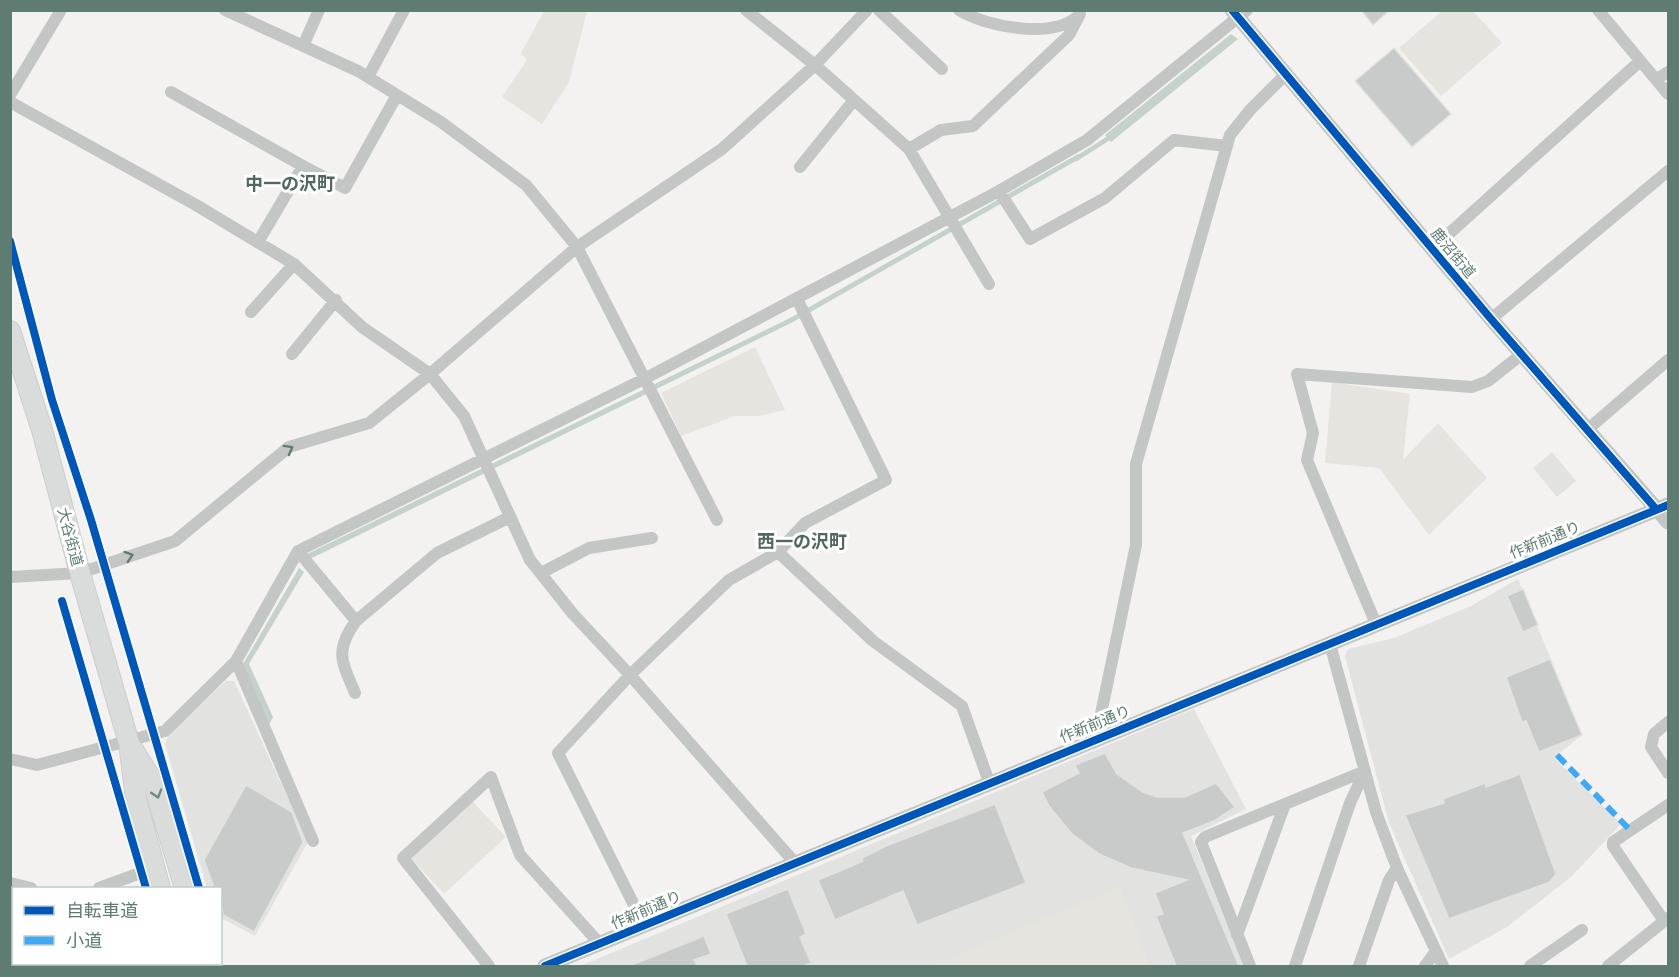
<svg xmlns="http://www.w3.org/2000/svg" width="1679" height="977" viewBox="0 0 1679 977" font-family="Overpass,'Noto Sans JP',sans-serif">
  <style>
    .built { fill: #e2e2e1 }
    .green { fill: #e5e4de }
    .water { fill: #c5d2cb }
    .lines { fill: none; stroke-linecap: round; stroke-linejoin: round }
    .stream { stroke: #c5d2cb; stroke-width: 4.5 }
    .building { fill: #c9cbca; stroke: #e2e2e1; stroke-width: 1.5 }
    .primary-casing { stroke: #cccecd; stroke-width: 22 }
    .minor { stroke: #c3c6c5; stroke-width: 12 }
    .tertiary { stroke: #c3c6c5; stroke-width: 15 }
    .primary { stroke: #dadcdb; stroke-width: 20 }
    .quiet { stroke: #3fa9f5; stroke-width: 6; stroke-dasharray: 12 6; stroke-linecap: butt }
    .cycleway-casing { stroke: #fff; stroke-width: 11 }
    .cycleway { stroke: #0057b8; stroke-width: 8 }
    .oneway { stroke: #5f7c73 }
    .oneway2 { stroke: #718a83 }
    .labels { text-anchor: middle; stroke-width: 6; stroke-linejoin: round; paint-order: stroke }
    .street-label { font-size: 15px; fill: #5f7c73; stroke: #fff }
    .quarter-label { font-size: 18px; font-weight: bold; fill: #51675f; stroke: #fff }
  </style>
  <rect width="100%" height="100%" fill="#f3f2f1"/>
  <!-- built -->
  <path class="built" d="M1552 452 1576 481 1557 497 1533 468Z
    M1518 579 1582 735 1554 758 1621 824 1572 876 1507 927 1449 959 1389 823 1345 656 1348 649 1394 638 1471 606Z
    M226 681H234L308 842 255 936 221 918 220 888H207L165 744 169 733Z
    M1194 709 1246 809 1191 836 1244 966H580Z"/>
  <!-- green -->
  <path class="green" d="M544 11H587L569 82 542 124 502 97 527 60 521 53Z
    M1442 11H1473L1502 43 1441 96 1399 48Z
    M755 347 785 410 760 416H735L681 436 661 393Z
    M1332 382 1410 394 1403 460 1438 423 1487 478 1429 535 1379 468 1325 463Z
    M472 801 506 837 444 894 411 858Z
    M1120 887 1150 966H931Z"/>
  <!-- water -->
  <path class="water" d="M1231 34 1238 39 1111 142 1105 135Z
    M1078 154 1081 158 793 322 310 559 307 554 790 318Z
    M299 568 304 572 249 664 273 717 269 725 243 664Z"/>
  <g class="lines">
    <!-- stream -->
    <path class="stream" d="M1076 159 1112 136"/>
  </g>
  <!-- building -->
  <path class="building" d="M1361 10H1390L1373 25Z
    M1394 48 1451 114 1412 147 1355 81Z
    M1523 589 1538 625 1523 632 1507 596Z
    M1550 659 1582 735 1539 752 1526 721 1522 722 1506 677Z
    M1105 753 1117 774 1143 792 1157 797H1185L1216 783 1235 807 1214 821 1183 833 1239 966H1176L1156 916 1163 914 1155 893 1187 880 1131 868 1099 854 1071 833 1049 806 1042 792 1079 773 1075 765Z
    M1520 774 1556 874 1550 882 1449 919 1405 815 1444 803 1443 799 1485 783 1486 787Z
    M246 785 292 812 303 842 254 932 223 915 220 888H214L204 860Z
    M995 804 1026 883 917 925 903 891 835 920 818 880 863 861 862 858 886 846Z
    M788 889 806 934 800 937 811 963 802 966H747L726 914Z
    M704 936 711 954 694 960 697 966H629Z"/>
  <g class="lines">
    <defs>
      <path id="primary" d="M10 331 42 430 80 573 129 743 136 799 160 888
        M132 748 153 782 185 888
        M183 964 184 966
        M208 964 209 966"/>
    </defs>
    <!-- primary casing -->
    <use href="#primary" class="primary-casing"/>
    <!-- minor -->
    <path class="minor" d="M225 10 358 71 441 122 526 185 577 247 717 520
      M746 10 815 65 909 149 989 284
      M879 10 942 69
      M959 10C986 27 1051 39 1077 17
      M1598 10 1668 94
      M303 46 319 10
      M368 77 404 10
      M1657 79 1668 72
      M171 92 303 166
      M10 95 61 10
      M10 102 196 205 294 264 362 327 430 374 464 416 530 560 573 614 630 675 795 863
      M909 149 941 130 973 126 1069 35 1080 14
      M800 167 854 100
      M999 191 1030 239 1105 198 1174 140 1227 146
      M258 242 303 166 345 188 397 95
      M1432 249 1639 62
      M251 312 294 264
      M1491 319 1668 171
      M292 354 336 300
      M1587 430 1668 360
      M298 551 356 621C334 651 342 662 355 693
      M778 552 805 523 886 480 797 299
      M541 573 589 548 652 538
      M10 577 80 573 175 541 289 447 369 423 430 374 577 247 722 149 815 65 867 10
      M356 621 437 553 510 517
      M1376 624 1307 460 1313 433 1297 374 1472 387 1488 381 1522 354
      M1330 644 1376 812 1397 868 1443 966
      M236 661 313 841
      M1668 722 1654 734 1651 747 1668 773
      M1096 738 1136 545V464L1230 135 1250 110 1285 75
      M10 759 37 765 165 731 236 661 298 551 646 378 999 191 1087 140 1247 10
      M10 883 31 888
      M99 888 154 868
      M1664 921 1613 846V842L1668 805
      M644 925 558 753 630 675 729 580 778 552 873 641 962 706 989 782
      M1237 935 1285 804
      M489 966 403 858 491 777 520 855 600 944
      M1250 966 1201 842 1205 837 1365 771
      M1295 966 1350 803 1365 771
      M1359 966 1389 880 1397 868
      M1425 966 1436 951
      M1530 966 1582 930
      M1608 966 1668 918"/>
    <!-- tertiary -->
    <path class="tertiary" d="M1232 10 1491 319 1668 522
      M545 966 1668 505"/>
    <!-- primary -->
    <use href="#primary" class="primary"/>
    <!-- quiet -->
    <path class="quiet" d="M1557 755 1630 830"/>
    <defs>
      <path id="cycleway" d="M1232 10 1491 319 1656 509
        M10 241 52 400 91 520 199 888
        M62 601 146 888
        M545 966 1668 505"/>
    </defs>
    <!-- cycleway casing -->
    <use href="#cycleway" class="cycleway-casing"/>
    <!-- cycleway -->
    <use href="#cycleway" class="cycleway"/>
  </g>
  <!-- one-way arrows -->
  <defs><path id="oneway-chevron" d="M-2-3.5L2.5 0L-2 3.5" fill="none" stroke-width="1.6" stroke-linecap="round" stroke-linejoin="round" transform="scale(1.5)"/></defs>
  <g class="oneway">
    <use href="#oneway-chevron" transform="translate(289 449) rotate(-29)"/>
    <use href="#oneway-chevron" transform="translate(129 556) rotate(-18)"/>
  </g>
  <use class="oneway2" href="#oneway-chevron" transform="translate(157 794) rotate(73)"/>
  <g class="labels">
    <!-- street labels -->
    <g class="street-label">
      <text transform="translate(1453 253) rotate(50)" y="5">鹿沼街道</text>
      <text transform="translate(70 537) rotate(75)" y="5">大谷街道</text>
      <text transform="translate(1545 540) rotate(-22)" y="5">作新前通り</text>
      <text transform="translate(1095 724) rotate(-22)" y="5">作新前通り</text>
      <text transform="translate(646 910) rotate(-23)" y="5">作新前通り</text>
    </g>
    <!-- quarter labels -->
    <g class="quarter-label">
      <text x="290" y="190">中一の沢町</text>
      <text x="802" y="548">西一の沢町</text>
    </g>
  </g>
  <!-- border -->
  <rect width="1679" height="977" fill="none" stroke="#5f7c73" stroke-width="24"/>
  <!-- legend -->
  <rect x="12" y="887" width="210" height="78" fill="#ffffff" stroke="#bfcbc7" stroke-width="1.5"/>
  <rect x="24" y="906" width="30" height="9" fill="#0057b8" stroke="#bfcbc7" stroke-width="1.5"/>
  <text x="66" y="917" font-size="18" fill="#5f7c73">自転車道</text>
  <rect x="24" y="936" width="30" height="9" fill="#3fa9f5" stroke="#bfcbc7" stroke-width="1.5"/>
  <text x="66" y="947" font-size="18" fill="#5f7c73">小道</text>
</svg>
